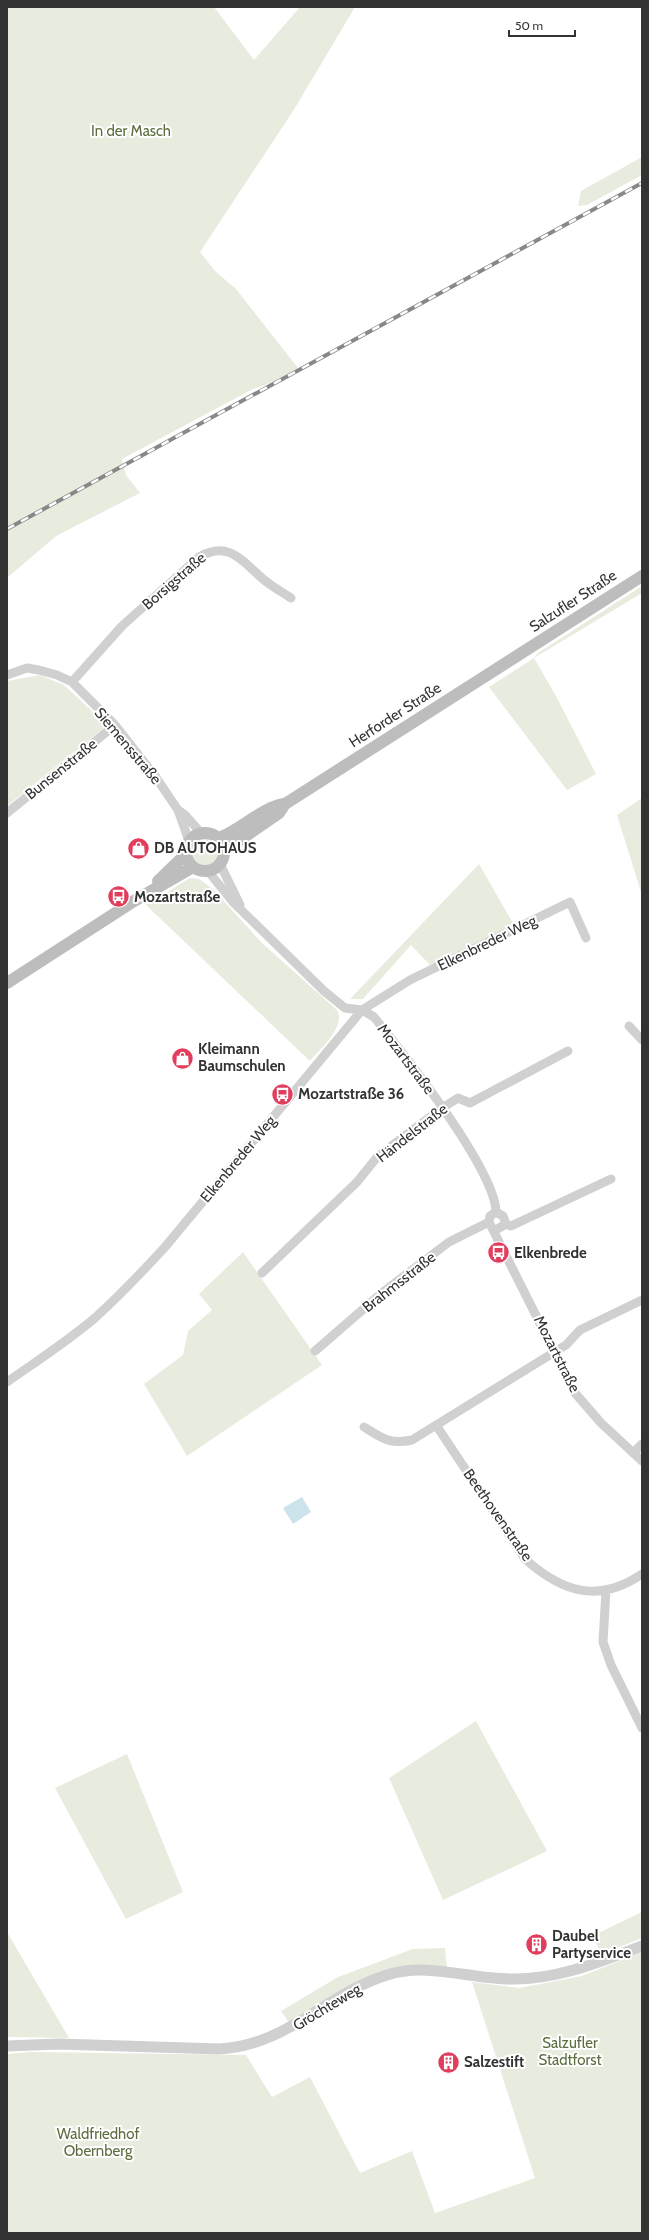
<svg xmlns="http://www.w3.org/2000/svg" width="649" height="2240" viewBox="0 0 649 2240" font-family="Cabin,sans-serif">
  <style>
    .green { fill: #e7ecdf }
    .water { fill: #cde3eb }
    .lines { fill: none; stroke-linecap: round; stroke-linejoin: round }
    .minor { stroke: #d0d0d0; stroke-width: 9 }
    .tertiary { stroke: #d0d0d0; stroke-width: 11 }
    .secondary { stroke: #bdbdbd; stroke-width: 12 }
    .rail-casing { stroke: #888; stroke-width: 4 }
    .rail { stroke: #fff; stroke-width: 2.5; stroke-dasharray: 8; stroke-linecap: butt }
    .labels { text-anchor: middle; stroke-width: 4; stroke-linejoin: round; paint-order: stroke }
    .park-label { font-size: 15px; fill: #5c6e40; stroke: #fff }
    .street-label { font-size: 15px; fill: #333; stroke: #fff }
    .poi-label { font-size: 15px; font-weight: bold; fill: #333; stroke: #fff; text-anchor: start }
  </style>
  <rect width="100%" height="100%" fill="#fff"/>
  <!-- green -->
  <path class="green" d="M7 7H214L254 60 300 7H355L295 108 200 252 215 271 236 289 298 368 271 383 253 389 122 459 126 475 140 493 56 536 7 578Z
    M642 157V175L587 205 578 206 581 191Z
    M642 586V593L534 658 556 696 596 774 567 790 489 687 534 658 538 653Z
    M40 675 64 685 107 725 7 806V681Z
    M642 798V895L617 815Z
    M192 852a13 13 0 1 1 26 0a13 13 0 1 1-26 0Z
    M479 864 514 925 431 966 411 945 363 999H350Z
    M190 878 199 879 213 889 262 943 338 1011C344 1029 321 1048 310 1061L146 905Z
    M243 1252 322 1365 187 1456 144 1384 183 1355 188 1331 212 1310 199 1294Z
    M476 1721 547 1851 443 1900 389 1778Z
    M127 1754 183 1892 126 1919 55 1788Z
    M642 1912V1938L602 1954 592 1936Z
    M7 1932 69 2038 7 2037Z
    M445 1948 447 1969 413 1966 290 2024 281 2011 338 1977 413 1949Z
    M642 1952V2233H7V2054L31 2052 246 2055 272 2097 310 2077 360 2173 412 2151 435 2213 535 2178 472 1982 519 1988 582 1976Z"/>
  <!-- water -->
  <path class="water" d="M302 1497 311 1512 293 1524 283 1508Z"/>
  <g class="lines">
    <!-- minor -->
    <path class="minor" d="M7 675 27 668 39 670 57 675 72 682 115 725 155 776 178 810 189 841
      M72 682 122 626 199 557C229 540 242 561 263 579 271 586 282 592 291 598
      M178 810 185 815 201 833
      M7 813 115 725
      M220 864 240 905
      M208 871 233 902 324 991 345 1008 362 1010 374 1017C403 1053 495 1169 496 1212
      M629 1026 642 1040
      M496 1212 490 1216 489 1222 575 1393 601 1423 642 1461
      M506 1224 511 1226 611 1179
      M494 1231 506 1224 503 1216 496 1212
      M262 1273 357 1182 378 1156 442 1108 458 1098 470 1103 568 1051
      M315 1351 383 1292 449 1242 489 1222
      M7 1382C37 1361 68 1341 96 1317 120 1295 143 1271 165 1247L362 1010 410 980 570 902 586 938
      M436 1425 525 1559C562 1592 598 1604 642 1574
      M364 1427C382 1438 390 1445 412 1440L566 1345 580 1330 642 1300
      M633 1453 642 1444
      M606 1591 603 1642 611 1665 642 1728"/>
    <!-- tertiary -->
    <path class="tertiary" d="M7 2046 58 2044 220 2049C288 2045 326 1994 387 1975 428 1962 469 1979 511 1979 556 1980 600 1962 642 1946"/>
    <!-- secondary -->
    <path class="secondary" d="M186 852a19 19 0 1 1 38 0a19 19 0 1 1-38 0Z
      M219 838C241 830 261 808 284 804
      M224 851 279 813 285 804 642 576
      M158 881 186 854
      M7 983 134 901 193 867"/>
    <defs>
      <path id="rail" d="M7 529 642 183"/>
    </defs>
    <!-- rail casing -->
    <use href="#rail" class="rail-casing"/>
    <!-- rail -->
    <use href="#rail" class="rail"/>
  </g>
  <!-- icons -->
  <defs>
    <symbol id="shop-disc" viewBox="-11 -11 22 22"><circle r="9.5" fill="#e13e5e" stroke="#fff"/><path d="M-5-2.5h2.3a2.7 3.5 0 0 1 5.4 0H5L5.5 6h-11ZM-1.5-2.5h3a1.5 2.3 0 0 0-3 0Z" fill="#fff"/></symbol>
    <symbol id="bus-disc" viewBox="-11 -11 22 22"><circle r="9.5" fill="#e13e5e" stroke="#fff"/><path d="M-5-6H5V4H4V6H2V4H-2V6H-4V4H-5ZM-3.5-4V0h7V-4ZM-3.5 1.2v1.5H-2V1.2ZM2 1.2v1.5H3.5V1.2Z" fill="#fff"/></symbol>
    <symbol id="building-disc" viewBox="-11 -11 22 22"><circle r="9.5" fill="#e13e5e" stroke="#fff"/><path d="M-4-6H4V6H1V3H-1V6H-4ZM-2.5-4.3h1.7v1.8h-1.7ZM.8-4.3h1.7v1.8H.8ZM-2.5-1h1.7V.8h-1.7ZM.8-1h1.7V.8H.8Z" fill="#fff"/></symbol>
  </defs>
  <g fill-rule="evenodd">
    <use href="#shop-disc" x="126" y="836" width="25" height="25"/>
    <use href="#bus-disc" x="106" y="884" width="25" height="25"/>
    <use href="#shop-disc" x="170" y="1046" width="25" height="25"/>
    <use href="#bus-disc" x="270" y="1082" width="25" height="25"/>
    <use href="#bus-disc" x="486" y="1240" width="25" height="25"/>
    <use href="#building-disc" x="524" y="1932" width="25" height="25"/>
    <use href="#building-disc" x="436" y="2050" width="25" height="25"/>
  </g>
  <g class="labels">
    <!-- park labels -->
    <g class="park-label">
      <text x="131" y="136">In der Masch</text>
      <text x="570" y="2048">Salzufler<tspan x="570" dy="17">Stadtforst</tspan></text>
      <text x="98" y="2139">Waldfriedhof<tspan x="98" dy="17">Obernberg</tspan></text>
    </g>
    <!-- street labels -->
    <g class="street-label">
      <text transform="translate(174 581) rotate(-41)" y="5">Borsigstraße</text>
      <text transform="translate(573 601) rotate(-33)" y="5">Salzufler Straße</text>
      <text transform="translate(395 715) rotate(-33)" y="5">Herforder Straße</text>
      <text transform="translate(128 746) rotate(50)" y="5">Siemensstraße</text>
      <text transform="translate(61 769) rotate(-39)" y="5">Bunsenstraße</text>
      <text transform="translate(487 943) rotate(-26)" y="5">Elkenbreder Weg</text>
      <text transform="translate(406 1059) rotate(53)" y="5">Mozartstraße</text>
      <text transform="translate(412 1133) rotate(-38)" y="5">Händelstraße</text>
      <text transform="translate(238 1159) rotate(-50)" y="5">Elkenbreder Weg</text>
      <text transform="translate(399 1282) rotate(-38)" y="5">Brahmsstraße</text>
      <text transform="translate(557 1354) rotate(63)" y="5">Mozartstraße</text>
      <text transform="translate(498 1515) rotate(55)" y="5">Beethovenstraße</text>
      <text transform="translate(327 2007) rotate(-31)" y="5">Gröchteweg</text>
    </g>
    <!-- poi labels -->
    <g class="poi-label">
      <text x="154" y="853">DB AUTOHAUS</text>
      <text x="134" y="902">Mozartstraße</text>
      <text x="198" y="1054">Kleimann<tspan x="198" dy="17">Baumschulen</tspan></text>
      <text x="298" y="1099">Mozartstraße 36</text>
      <text x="514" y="1258">Elkenbrede</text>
      <text x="552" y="1941">Daubel<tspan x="552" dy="17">Partyservice</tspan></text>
      <text x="464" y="2067">Salzestift</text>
    </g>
  </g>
  <!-- border -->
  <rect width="649" height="2240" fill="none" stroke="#333333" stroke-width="16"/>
  <!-- scale -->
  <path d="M509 30v6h66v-6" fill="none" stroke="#333333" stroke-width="2"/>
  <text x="515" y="30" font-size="12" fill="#333333" stroke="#ffffff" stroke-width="3" paint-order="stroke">50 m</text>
</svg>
